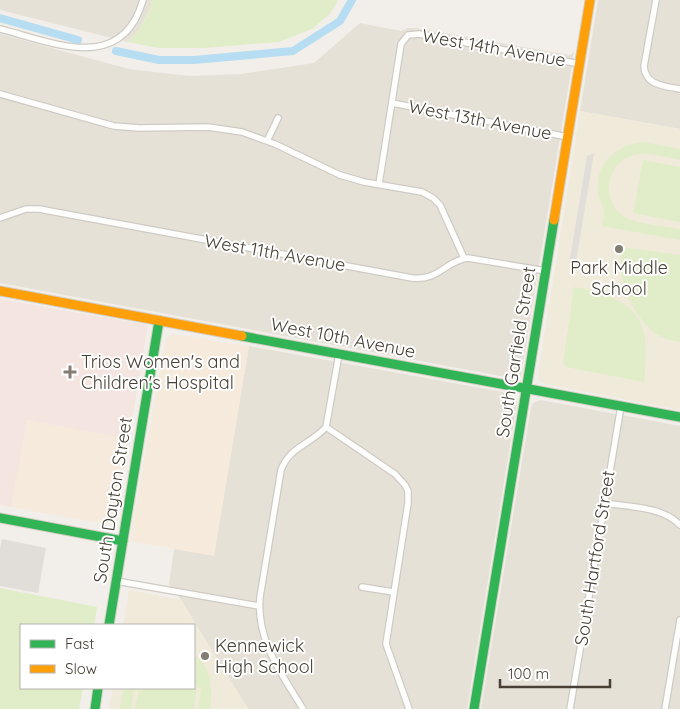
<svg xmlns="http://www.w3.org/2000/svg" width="680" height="709" viewBox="0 0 680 709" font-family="Quicksand,sans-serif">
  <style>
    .residential { fill: #e6e1d7 }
    .commercial { fill: #f5eadc }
    .education { fill: #f0eadb }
    .medical { fill: #f4e5e1 }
    .green { fill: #e0edc8 }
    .parking { fill: #e1deda }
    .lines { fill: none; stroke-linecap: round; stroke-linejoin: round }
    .canal { stroke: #b7ddf2; stroke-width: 8 }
    .street-casing { stroke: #cecbc6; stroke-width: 8 }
    .fast-casing { stroke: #d3cec2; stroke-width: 11 }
    .slow-casing { stroke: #d3cec2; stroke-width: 11 }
    .street { stroke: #fdfdfc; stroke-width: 5.5 }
    .fast { stroke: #30b455; stroke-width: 9 }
    .slow { stroke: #ff9f0a; stroke-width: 9 }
    .poi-dot { fill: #847d74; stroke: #fff; stroke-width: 2 }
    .labels { text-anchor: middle; stroke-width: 4; stroke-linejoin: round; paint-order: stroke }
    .street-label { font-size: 18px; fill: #484035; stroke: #fff }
    .poi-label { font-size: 18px; fill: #484035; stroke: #fff; text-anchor: start }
  </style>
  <rect width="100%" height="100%" fill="#f2efea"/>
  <!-- residential -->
  <path class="residential" d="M0 0H152L150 9 140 28 128 42 0 10Z
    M598 0H680V129L580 111Z
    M360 23 401 31 408 28H416L570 55 574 52 521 376 512 378 0 283V34L129 69 189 76 241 74 314 63Z
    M249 346 509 393 516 399 517 403 467 709H248L181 600 169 584 174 549 214 555Z
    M541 400 680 426V709H481L531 407 533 403Z"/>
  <!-- commercial -->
  <path class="commercial" d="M172 334 249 346 214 556 130 541 165 342Z
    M26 420 129 439 115 520 106 524 11 507Z"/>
  <!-- education -->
  <path class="education" d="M580 111 680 129V410L545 384 538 380 539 368Z
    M129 590 181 600 248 709H109L113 688H194V625H123Z"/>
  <!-- medical -->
  <path class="medical" d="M0 299 148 325 129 439 27 420 11 507 0 505Z"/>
  <!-- green -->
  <path class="green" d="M152 0H338L330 14 312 29 279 42 204 48H158L128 42C139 30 149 17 152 0Z
    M644 142 680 149V160C666 158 648 151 634 155 606 162 600 200 623 216 636 224 664 226 680 229V240L602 226C602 221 605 214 604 210 602 203 598 198 598 191 595 163 618 144 644 142Z
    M643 160 680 167V222L633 213Z
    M621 247 680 255V342C673 340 664 339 658 335 650 331 644 323 639 316 622 295 620 273 621 247Z
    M574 287C603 291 641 303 645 338 647 352 645 367 644 382L566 367 563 363Z
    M0 588 97 607 94 625H21V688H83L79 709H0Z
    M194 654C212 667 213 689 210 709H198L201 688 194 686Z
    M123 688H134L131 709H120Z
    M139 688 197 689 194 709H135Z"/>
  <!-- parking -->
  <path class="parking" d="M594 153 576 262 569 264 587 156Z
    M2 539 46 548 38 593 0 586V549Z"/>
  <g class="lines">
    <!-- canal -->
    <path class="canal" d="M0 18 78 40
      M116 51 159 60H194L293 51 340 21 352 0"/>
    <defs>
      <path id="street" d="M656 0 644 66C645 86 665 86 680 89
        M0 29C52 42 122 75 143 0
        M0 94 114 126 139 128 208 127 242 132 275 144 340 175 364 182 422 192 433 198 440 205 464 258
        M392 103 568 137
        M267 141 278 118
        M379 184 401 44 408 35 419 34 580 64
        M0 218 26 209H39L412 278C439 281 445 261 468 258L546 271
        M326 427 395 474 405 485 408 491V503L386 644 409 709
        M604 503C629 507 662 506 680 525
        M116 581 259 606
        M362 587 393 592
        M303 709C282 674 256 641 260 597L281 470C290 446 310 445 326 427L339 354
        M570 709 621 406
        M665 709 680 620"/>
      <path id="fast" d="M242 336 680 417
        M0 518 123 541
        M109 625 159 321
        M95 709 98 688
        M474 709 554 220"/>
      <path id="slow" d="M554 220 590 0
        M0 291 242 336"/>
    </defs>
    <!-- street casing -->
    <use href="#street" class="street-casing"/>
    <!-- fast casing -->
    <use href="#fast" class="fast-casing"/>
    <!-- slow casing -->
    <use href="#slow" class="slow-casing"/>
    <!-- street -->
    <use href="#street" class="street"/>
    <!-- fast -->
    <use href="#fast" class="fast"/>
    <!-- slow -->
    <use href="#slow" class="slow"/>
  </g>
  <!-- markers -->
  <g class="poi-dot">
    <circle cx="619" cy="249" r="5"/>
    <path d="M67.5 364.5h5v5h5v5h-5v5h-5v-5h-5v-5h5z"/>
    <circle cx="205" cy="656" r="5"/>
  </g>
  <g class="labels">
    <!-- street labels -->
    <g class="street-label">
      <text transform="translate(494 48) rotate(10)" y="6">West 14th Avenue</text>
      <text transform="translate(480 120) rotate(11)" y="6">West 13th Avenue</text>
      <text transform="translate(275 253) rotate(10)" y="6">West 11th Avenue</text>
      <text transform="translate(343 338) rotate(11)" y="6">West 10th Avenue</text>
      <text transform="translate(516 352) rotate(-81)" y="6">South Garfield Street</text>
      <text transform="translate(113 500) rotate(-81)" y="6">South Dayton Street</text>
      <text transform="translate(595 558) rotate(-81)" y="6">South Hartford Street</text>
    </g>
    <!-- poi labels -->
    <g class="poi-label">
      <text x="619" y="274" text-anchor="middle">Park Middle<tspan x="619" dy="21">School</tspan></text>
      <text x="81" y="368">Trios Women's and<tspan x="81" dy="21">Children's Hospital</tspan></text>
      <text x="215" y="652">Kennewick<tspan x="215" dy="21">High School</tspan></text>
    </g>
  </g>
  <!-- legend -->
  <rect x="20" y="624" width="175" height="65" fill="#ffffff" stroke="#b6b3ae"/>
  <rect x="30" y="640" width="25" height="8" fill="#30b455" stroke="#b6b3ae"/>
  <text x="65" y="649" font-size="15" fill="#484035">Fast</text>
  <rect x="30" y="665" width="25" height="8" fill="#ff9f0a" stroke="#b6b3ae"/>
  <text x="65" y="674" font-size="15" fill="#484035">Slow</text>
  <!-- scale -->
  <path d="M500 679v8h110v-8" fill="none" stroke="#484035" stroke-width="2.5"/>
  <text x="508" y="679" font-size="15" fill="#484035" stroke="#ffffff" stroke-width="4" paint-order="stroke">100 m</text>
</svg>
